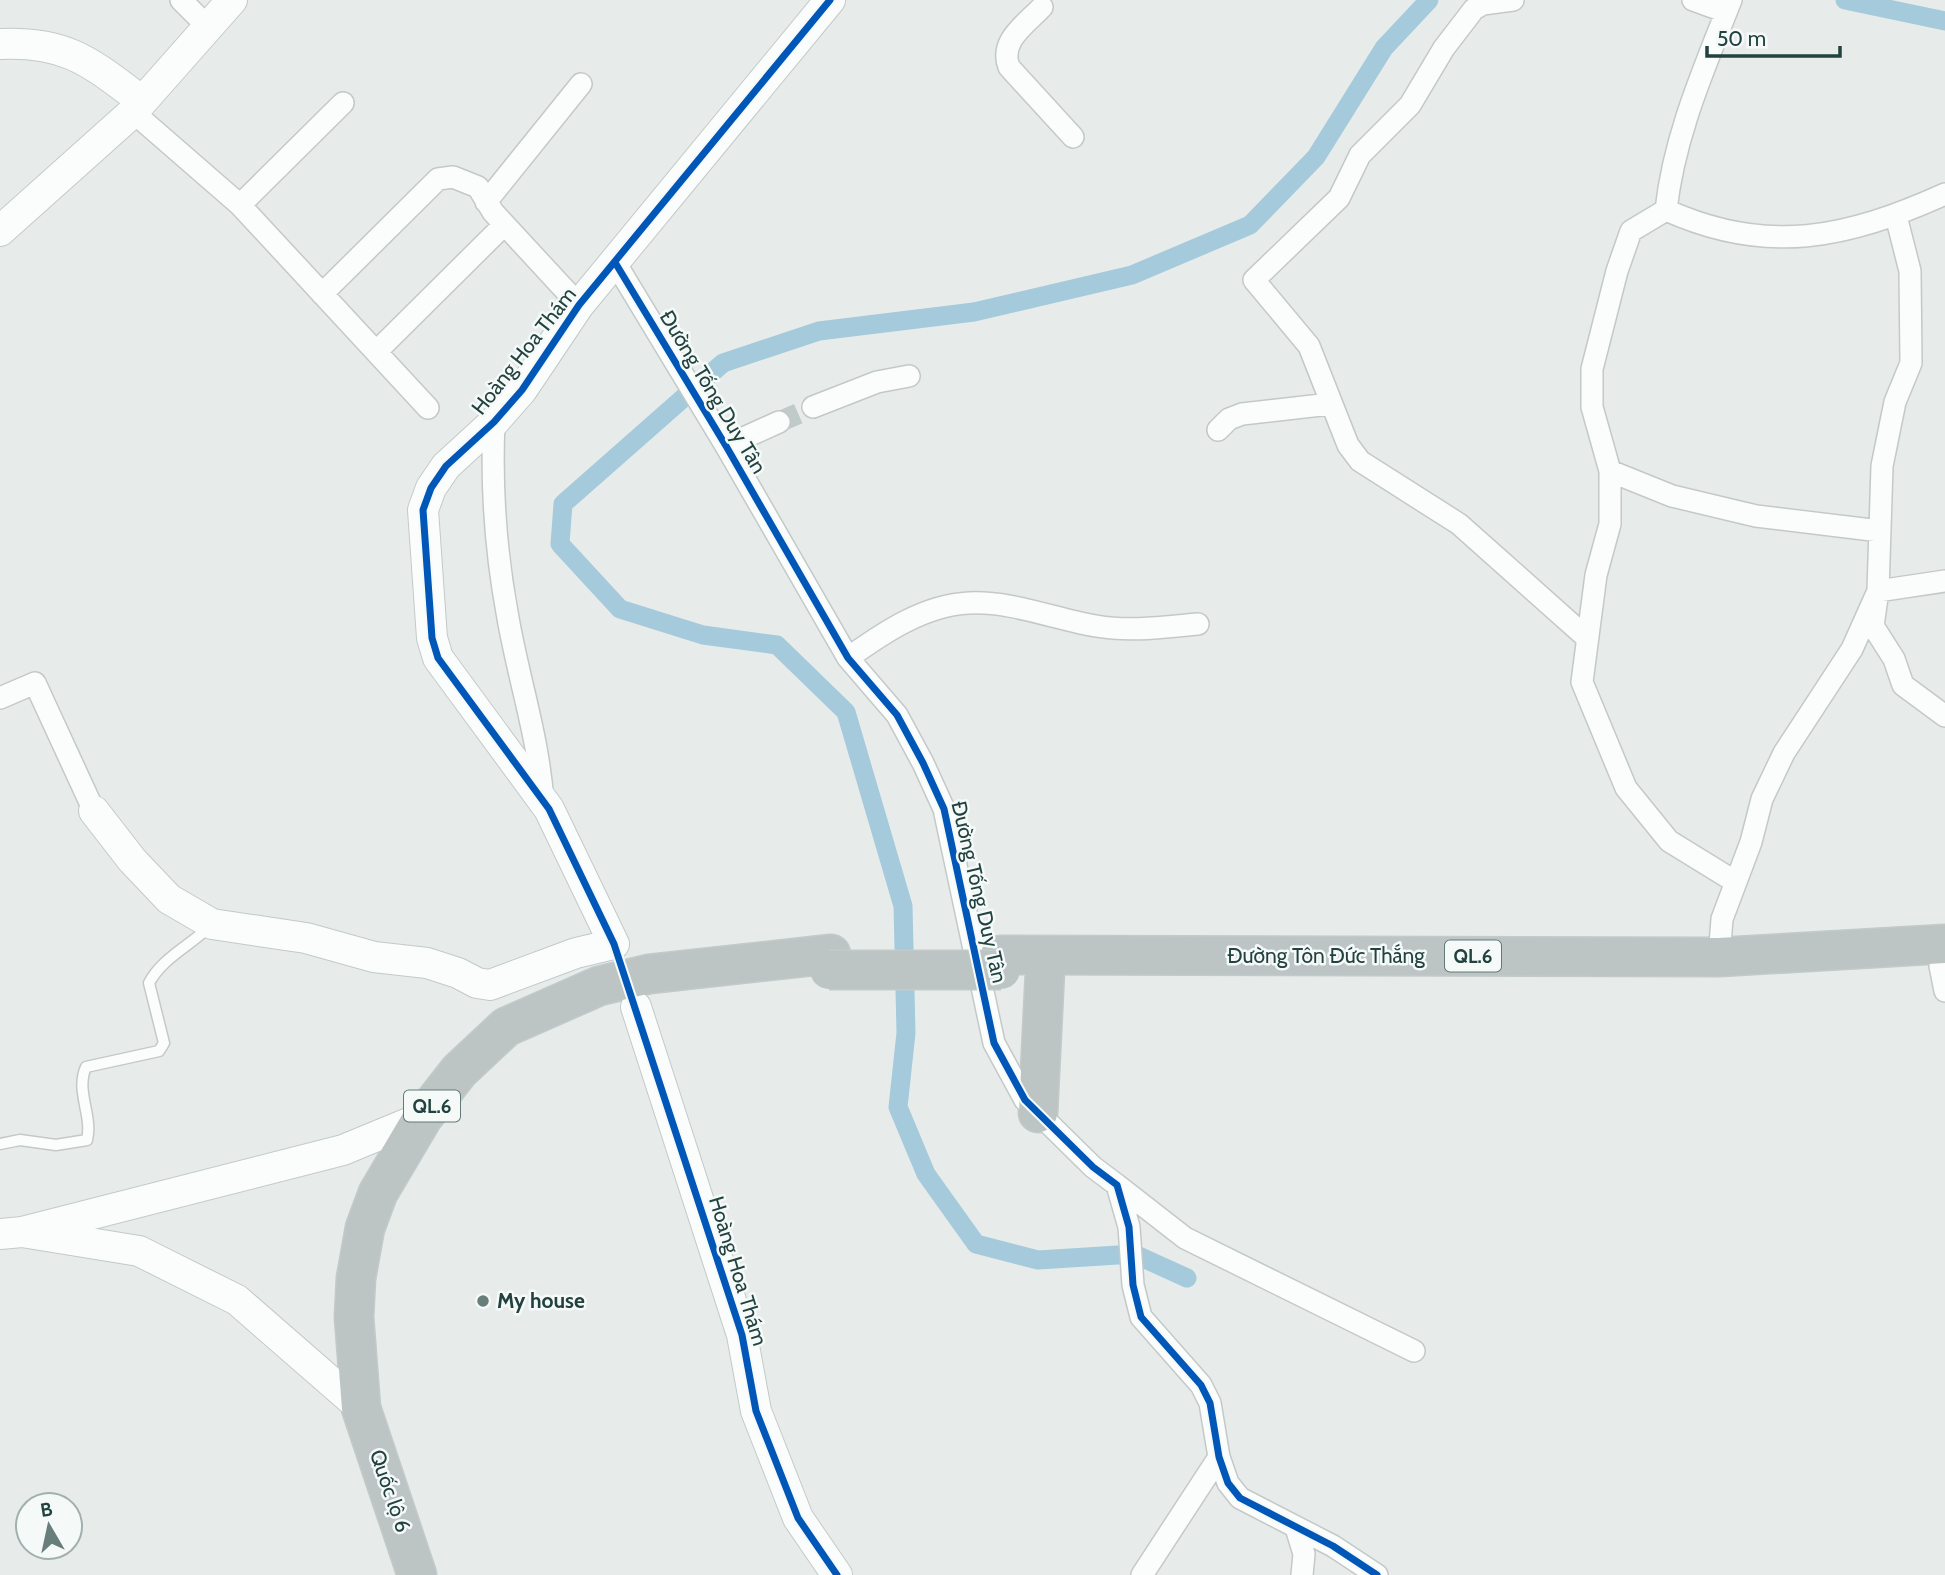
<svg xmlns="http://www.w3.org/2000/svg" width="1945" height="1575" viewBox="0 0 1945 1575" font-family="Cabin,sans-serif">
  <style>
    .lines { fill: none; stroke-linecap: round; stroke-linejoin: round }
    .canal { stroke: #a5cadc; stroke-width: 19 }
    .street-tunnel { stroke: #c0cac9; stroke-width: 21; stroke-dasharray: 21 10; stroke-linecap: butt }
    .lane-casing { stroke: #c4c9c8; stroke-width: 13 }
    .street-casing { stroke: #c4c9c8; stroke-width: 24 }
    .secondary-casing { stroke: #c2cac8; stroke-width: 32 }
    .highway-casing { stroke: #c2cbca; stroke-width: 41 }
    .lane { stroke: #fbfcfc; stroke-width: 10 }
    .street { stroke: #fbfcfc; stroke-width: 21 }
    .secondary { stroke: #fbfcfc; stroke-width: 30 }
    .highway { stroke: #bcc4c4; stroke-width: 38 }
    .highway-bridge-casing { stroke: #c2cbca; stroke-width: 41; stroke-linecap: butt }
    .highway-bridge { stroke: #bcc4c4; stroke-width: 38 }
    .cycleway-casing { stroke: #f5faf9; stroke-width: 11 }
    .cycleway { stroke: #0057b8; stroke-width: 7 }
    .poi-dot { fill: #677e7b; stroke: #f5faf9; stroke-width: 2.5 }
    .labels { text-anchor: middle; stroke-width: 5; stroke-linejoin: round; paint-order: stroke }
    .shield { fill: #f5faf9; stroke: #617977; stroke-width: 2 }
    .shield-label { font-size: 19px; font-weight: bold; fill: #22423f }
    .street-label { font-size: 21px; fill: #22423f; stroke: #f5faf9 }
    .poi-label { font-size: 21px; font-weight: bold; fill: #22423f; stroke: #f5faf9; text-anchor: start }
  </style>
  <rect width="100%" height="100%" fill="#e7eceb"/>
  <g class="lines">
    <!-- canal -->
    <path class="canal" d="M1845 0 1945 21
      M1187 1278 1134 1254 1038 1260 976 1244 926 1174 898 1107 906 1033 903 906 846 712 777 645 703 635 620 609 560 544 563 504 723 363 819 331 974 312 1132 275 1250 225 1316 157 1384 48 1429 0"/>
    <!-- street-tunnel -->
    <path class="street-tunnel" d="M779 422 813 407"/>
    <defs>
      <path id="lane" d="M0 1144 20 1140 56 1145 87 1140C93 1115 75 1091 86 1067L159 1051 164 1043 149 983C162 958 190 946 210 926"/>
      <path id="street" d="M181 0 208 27
        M1513 0 1483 4 1474 9 1444 48 1410 105 1360 155 1339 198 1254 280 1309 346 1348 445 1360 461 1459 524 1587 638
        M1693 0 1726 12
        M1731 0C1704 69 1674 136 1666 210 1768 256 1847 238 1945 194
        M1042 7C1025 25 999 41 1009 67L1073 137
        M133 112 240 205 428 408
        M486 202 581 84
        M240 205 343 103
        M1666 210 1631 231 1617 271 1592 369V407L1610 471V524L1596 575 1582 682 1626 788 1669 841 1734 881
        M1896 216 1910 271 1911 363 1895 402 1882 466 1878 591 1873 626 1894 659 1903 685 1945 716
        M616 264 726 446 848 658 897 715 923 763 944 809 994 1043 1025 1100 1093 1167 1117 1185 1129 1227 1133 1285 1141 1317 1201 1385 1210 1403 1219 1457 1228 1483 1240 1498 1333 1546 1377 1575
        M322 294 438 179 453 177 478 187 493 212 579 305
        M377 351 504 225
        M813 407 877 382 909 376
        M494 422C491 487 496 554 508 618 519 681 538 735 543 801
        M1218 430 1229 419 1242 414 1330 404
        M726 446 779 422
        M1610 471 1672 496 1756 516 1880 531
        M848 658C883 633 924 605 969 603 1012 601 1054 619 1096 626 1130 632 1164 627 1198 624
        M0 698 35 683 94 811
        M1719 957 1722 919 1751 842 1762 799 1784 753 1852 649 1878 591 1945 581
        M1940 966 1945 991
        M1117 1185 1185 1238 1414 1351
        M1296 1528 1304 1554 1302 1575
        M1142 1575 1219 1457"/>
      <path id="secondary" d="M0 44C68 41 91 63 142 101
        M0 231 133 112 232 0
        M94 811 132 860 169 899 212 924 306 938 374 957 427 963 458 973 477 983 490 985 576 953 614 944 549 809 438 658 432 638 423 510 431 488 446 466 494 422 522 390 579 305 830 0
        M636 1007 742 1335 756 1411 798 1518 837 1575
        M22 1232 343 1150 423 1117
        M0 1234 22 1232 139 1251 237 1300 361 1408"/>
      <path id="highway" d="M1000 955 1719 957 1945 944
        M1038 1113 1045 971
        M417 1575 361 1408 354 1317 356 1278 365 1228 378 1193 423 1117 459 1071 506 1027 599 986 649 974 831 954"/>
    </defs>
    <!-- lane casing -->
    <use href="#lane" class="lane-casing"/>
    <!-- street casing -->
    <use href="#street" class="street-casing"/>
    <!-- secondary casing -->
    <use href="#secondary" class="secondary-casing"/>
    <!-- highway casing -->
    <use href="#highway" class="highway-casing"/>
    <!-- lane -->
    <use href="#lane" class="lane"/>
    <!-- street -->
    <use href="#street" class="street"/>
    <!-- secondary -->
    <use href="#secondary" class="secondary"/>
    <!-- highway -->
    <use href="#highway" class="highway"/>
    <defs>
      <path id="highway-bridge" d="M829 970H1001"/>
    </defs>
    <!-- highway-bridge casing -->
    <use href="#highway-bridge" class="highway-bridge-casing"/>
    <!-- highway-bridge -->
    <use href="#highway-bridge" class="highway-bridge"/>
    <defs>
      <path id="cycleway" d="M830 0 579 305 522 390 494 422 446 466 431 488 423 510 432 638 438 658 549 809 614 944 742 1335 756 1411 798 1518 837 1575
        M616 264 726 446 848 658 897 715 923 763 944 809 994 1043 1025 1100 1093 1167 1117 1185 1129 1227 1133 1285 1141 1317 1201 1385 1210 1403 1219 1457 1228 1483 1240 1498 1333 1546 1377 1575"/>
    </defs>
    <!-- cycleway casing -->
    <use href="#cycleway" class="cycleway-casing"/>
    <!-- cycleway -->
    <use href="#cycleway" class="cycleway"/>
  </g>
  <!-- markers -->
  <circle class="poi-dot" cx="483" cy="1301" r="7"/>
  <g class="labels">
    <!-- shield labels -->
    <g class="shield">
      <rect x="1445" y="940.5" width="56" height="31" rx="5"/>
      <rect x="404" y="1090.5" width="56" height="31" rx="5"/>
    </g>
    <g class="shield-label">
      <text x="1473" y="963">QL.6</text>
      <text x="432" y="1113">QL.6</text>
    </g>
    <!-- street labels -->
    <g class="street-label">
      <text transform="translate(524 351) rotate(-52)" y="7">Hoàng Hoa Thám</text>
      <text transform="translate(713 392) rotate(59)" y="7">Đường Tống Duy Tân</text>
      <text transform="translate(979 892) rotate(77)" y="7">Đường Tống Duy Tân</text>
      <text x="1326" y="963">Đường Tôn Đức Thắng</text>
      <text transform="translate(738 1271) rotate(73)" y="7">Hoàng Hoa Thám</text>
      <text transform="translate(390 1491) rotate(71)" y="7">Quốc lộ 6</text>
    </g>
    <!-- poi labels -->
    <g class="poi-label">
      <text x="497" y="1308">My house</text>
    </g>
  </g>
  <!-- north arrow -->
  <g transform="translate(49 1526) rotate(351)"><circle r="33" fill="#f5faf9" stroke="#a1b0af" stroke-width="2"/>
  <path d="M0-5L12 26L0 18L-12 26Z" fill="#677e7b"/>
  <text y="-10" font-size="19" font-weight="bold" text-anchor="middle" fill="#22423f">B</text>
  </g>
  <!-- scale -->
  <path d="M1707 46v10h133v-10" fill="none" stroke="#22423f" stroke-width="3.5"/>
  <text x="1717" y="46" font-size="21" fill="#22423f" stroke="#f5faf9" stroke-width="5" paint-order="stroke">50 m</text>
</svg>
